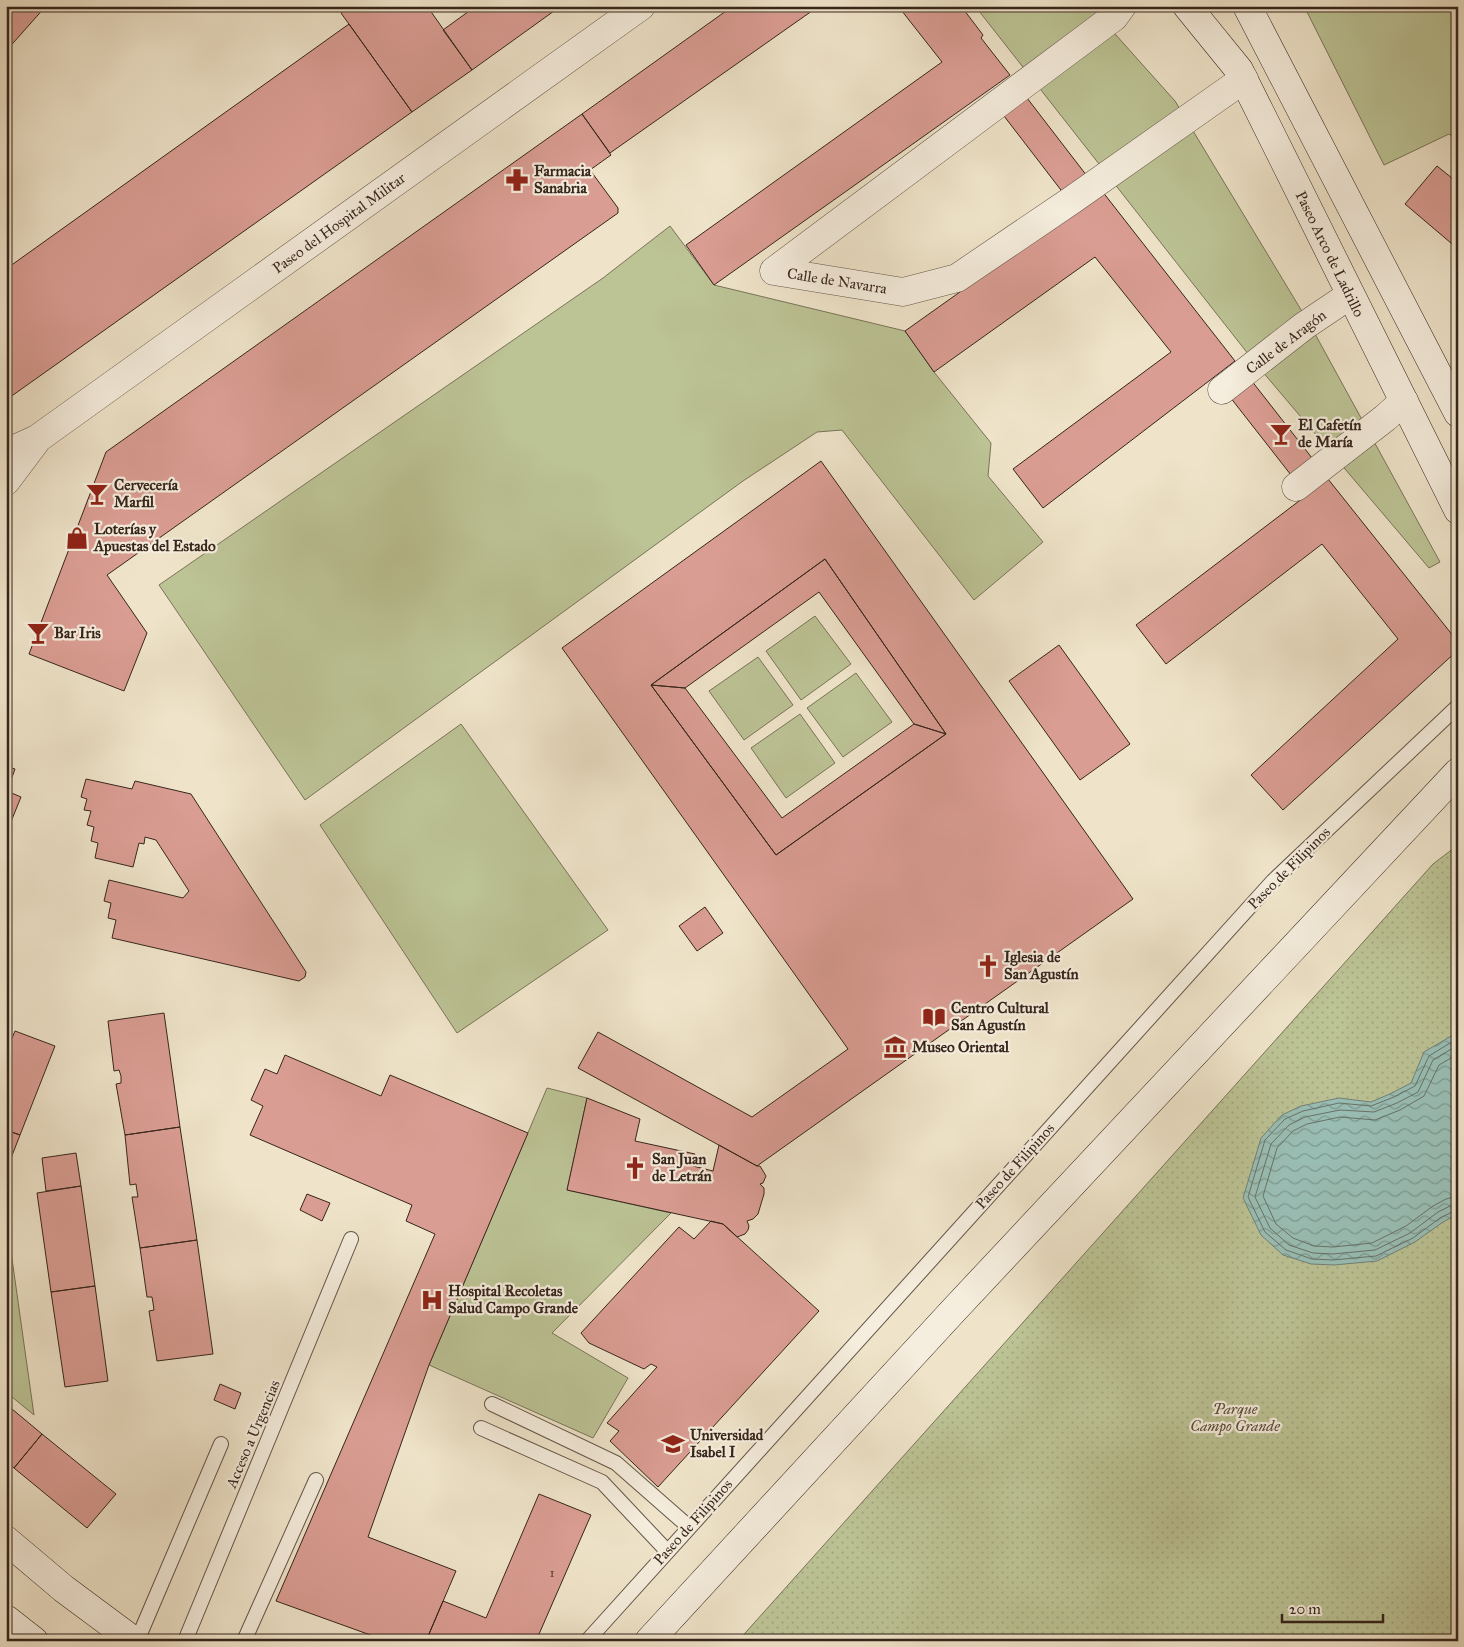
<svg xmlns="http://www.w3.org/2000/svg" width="1464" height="1647" viewBox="0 0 1464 1647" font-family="'IM FELL Great Primer',serif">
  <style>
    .green { fill: #bcc395; stroke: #797458 }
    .park { fill: url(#park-dots); stroke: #797458 }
    .water { fill: url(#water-waves); stroke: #728178 }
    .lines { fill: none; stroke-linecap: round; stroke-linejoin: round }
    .shore { stroke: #687269; stroke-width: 1 }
    .building { fill: #da9d93; stroke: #36251c; fill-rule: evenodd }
    .lane-casing { stroke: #645548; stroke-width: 16 }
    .street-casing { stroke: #645548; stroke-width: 29 }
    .secondary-casing { stroke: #36251c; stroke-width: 29 }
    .lane { stroke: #f5eddd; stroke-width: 14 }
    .street { stroke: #f5eddd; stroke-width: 28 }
    .secondary { stroke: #f5eddd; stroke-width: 28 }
    .labels { text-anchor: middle; stroke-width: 4.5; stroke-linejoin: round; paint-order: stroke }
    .number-label { font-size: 12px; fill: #5f433a }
    .poi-label { font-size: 15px; font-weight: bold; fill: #36251c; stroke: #f5eddd; text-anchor: start }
    .street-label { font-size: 15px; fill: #36251c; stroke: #f5eddd }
    .park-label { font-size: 15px; font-style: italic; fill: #584c3a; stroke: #f5eddd }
  </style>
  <defs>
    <pattern id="park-dots" width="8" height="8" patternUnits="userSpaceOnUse" patternTransform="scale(1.25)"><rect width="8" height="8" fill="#bcc395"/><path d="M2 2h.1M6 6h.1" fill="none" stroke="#a2a780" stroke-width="1.8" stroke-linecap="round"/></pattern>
    <pattern id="water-waves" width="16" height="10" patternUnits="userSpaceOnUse" patternTransform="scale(1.25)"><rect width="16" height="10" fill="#9abfb6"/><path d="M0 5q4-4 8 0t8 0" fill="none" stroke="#7e9b93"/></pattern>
  </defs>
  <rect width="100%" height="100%" fill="#efe4ca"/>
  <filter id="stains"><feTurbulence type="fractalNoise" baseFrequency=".004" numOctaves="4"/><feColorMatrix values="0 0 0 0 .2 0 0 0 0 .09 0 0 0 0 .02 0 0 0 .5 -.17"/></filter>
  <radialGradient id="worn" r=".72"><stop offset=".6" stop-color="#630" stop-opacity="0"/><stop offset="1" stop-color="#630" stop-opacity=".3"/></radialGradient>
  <!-- green -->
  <path class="green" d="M975 6H1090L1175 101 1309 323 1440 562 1429 568 1256 364Z
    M1304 6H1458V129L1452 136 1449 134 1384 165Z
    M670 226 714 285 905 331 934 372 991 443 988 476 1043 542 974 600 842 430 817 432 743 481 305 800 159 585 603 278Z
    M815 616 851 664 801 700 766 651Z
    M758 657 793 705 744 740 709 691Z
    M856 673 892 722 843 757 807 708Z
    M800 714 835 763 786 798 751 748Z
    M461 724 608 930 457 1033 320 825Z
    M547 1088 587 1098 567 1190 671 1213 552 1333 628 1378 593 1438 429 1365Z
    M6 1216 34 1415 6 1392Z"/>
  <!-- park -->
  <path class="park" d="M1458 845V1641H738L1433 864Z"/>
  <!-- water -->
  <path class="water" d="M1458 1032V1214L1443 1222 1415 1242 1377 1261 1334 1265 1311 1264 1283 1255 1261 1235 1243 1198 1261 1138 1282 1115 1301 1106 1339 1098 1371 1102 1392 1093 1411 1083 1424 1052Z"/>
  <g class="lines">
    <!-- shore -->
    <path class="shore" d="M1458 1038 1429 1056 1415 1086 1394 1097 1371 1106 1339 1103 1303 1111 1285 1119 1265 1140 1248 1197 1265 1232 1286 1250 1312 1259 1333 1260 1376 1256 1413 1238 1440 1218 1454 1211 1458 1210
      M1458 1045 1433 1060 1418 1092 1397 1103 1374 1112 1340 1110 1305 1117 1289 1125 1271 1144 1255 1197 1270 1228 1289 1245 1313 1253 1333 1254 1375 1250 1410 1233 1438 1212 1452 1205 1458 1204
      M1458 1054 1439 1065 1424 1096 1400 1110 1375 1120 1340 1117 1307 1124 1293 1131 1277 1148 1263 1196 1276 1224 1293 1238 1314 1246 1333 1247 1372 1243 1406 1226 1433 1206 1446 1199 1458 1196"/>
  </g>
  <!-- building -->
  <path class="building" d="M6 6H46L6 51Z
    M350 6H427L472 70 412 112 341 13Z
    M476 6H561L472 70 443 30Z
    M733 6H819L610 153 582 114Z
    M898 6H961L983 35 981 38 1010 75 714 285 686 245 942 62Z
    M349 24 412 112 6 400V269Z
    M1027 98 1087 176 1064 194 1004 116Z
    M582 114 611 155 590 170 618 208V213L107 575 147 633 124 691 29 654 106 452Z
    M1437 166 1458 183V249L1405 204Z
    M1102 191 1235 361 1043 508 1013 469 1171 352 1095 257 934 372 905 331Z
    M6 212 12 230 6 235Z
    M1251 380 1312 458 1291 475 1230 397Z
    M821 461 1133 899 757 1166 578 1068 598 1032 752 1117 848 1049 562 648ZM825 559 946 734 776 855 651 685Z
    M1328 479 1458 642V650L1283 810 1251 775 1398 639 1322 544 1166 664 1136 625Z
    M825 559 946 734 914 724 819 592 685 688 651 685Z
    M1059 645 1130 744 1080 780 1009 681Z
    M651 685 685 688 782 818 914 724 946 734 776 855Z
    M6 766 15 769 7 791 21 797 6 834Z
    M86 779 132 789 135 781 191 794 306 972 305 977 299 981 112 938 116 920 108 918 111 903 104 901 109 880 183 898 189 891 156 840 145 837 144 844 139 843 133 867 95 858 98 843 91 841 94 827 87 825 91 811 84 810 87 799 81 797Z
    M705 907 723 933 697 951 679 926Z
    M164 1013 180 1127 125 1135 116 1084 121 1083V1076L119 1070 114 1071 108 1021Z
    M15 1031 55 1046 20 1135 6 1130V1052Z
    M285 1055 381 1096 390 1075 528 1133 429 1365 368 1537 456 1571 426 1641H387L276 1601 435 1234 406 1221 412 1205 250 1135 263 1106 251 1100 265 1069 277 1074Z
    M587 1098 640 1119 635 1141 695 1154 693 1166 713 1171 719 1145 757 1166H760L766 1176 763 1183 760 1184 764 1188V1194L758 1214 753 1219 747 1221 749 1226 748 1230 745 1234 737 1237 723 1224 567 1190Z
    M180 1127 197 1240 140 1248 132 1197H138L137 1191 136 1184 130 1185 125 1135Z
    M6 1130 20 1135 6 1171Z
    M76 1153 81 1186 46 1191 42 1158Z
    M81 1186 95 1286 51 1292 37 1193Z
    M307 1194 330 1203 322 1221 300 1210Z
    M711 1221 723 1224 819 1311 658 1487 610 1441 619 1431 607 1423 657 1367 651 1364 644 1369 589 1343 581 1333 679 1227 694 1239Z
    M197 1240 213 1354 157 1361 149 1311 154 1310 153 1303 152 1297H147L140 1248Z
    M95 1286 108 1381 65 1387 51 1292Z
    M220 1384 241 1393 235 1409 214 1400Z
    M6 1404 42 1434 14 1468 6 1461Z
    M42 1434 116 1494 87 1528 14 1468Z
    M539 1494 591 1515 536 1641H426L443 1601 486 1618Z"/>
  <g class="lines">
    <defs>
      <path id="lane" d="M492 1404 616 1463 689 1527
        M481 1428 602 1482 667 1551
        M137 1641 221 1444
        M185 1641 351 1239
        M244 1641 316 1480
        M587 1641 1273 881 1458 706"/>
      <path id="street" d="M1122 6 1114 17 774 271 903 292 957 278 1072 200 1244 79
        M1222 390 1304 326 1350 295
        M6 453 37 439 641 6
        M6 481 36 441
        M1296 487 1385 418 1404 401"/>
      <path id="secondary" d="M1187 6 1239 70 1458 510
        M1247 6 1458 413
        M6 1540 64 1589 134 1641
        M6 1619 34 1641
        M649 1641 953 1311 1458 772"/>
    </defs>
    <!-- lane casing -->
    <use href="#lane" class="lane-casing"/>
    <!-- street casing -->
    <use href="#street" class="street-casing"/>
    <!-- secondary casing -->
    <use href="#secondary" class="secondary-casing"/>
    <!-- lane -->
    <use href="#lane" class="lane"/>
    <!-- street -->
    <use href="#street" class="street"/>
    <!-- secondary -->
    <use href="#secondary" class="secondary"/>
  </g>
  <!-- icons -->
  <defs>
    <symbol id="pharmacy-bare" viewBox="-9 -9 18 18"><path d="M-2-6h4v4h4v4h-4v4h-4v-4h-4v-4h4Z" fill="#8f2418" stroke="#f5eddd" stroke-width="2.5" paint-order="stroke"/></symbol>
    <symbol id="bar-bare" viewBox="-9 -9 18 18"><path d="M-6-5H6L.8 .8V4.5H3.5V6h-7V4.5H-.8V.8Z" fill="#8f2418" stroke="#f5eddd" stroke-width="2.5" paint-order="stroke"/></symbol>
    <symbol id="shop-bare" viewBox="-9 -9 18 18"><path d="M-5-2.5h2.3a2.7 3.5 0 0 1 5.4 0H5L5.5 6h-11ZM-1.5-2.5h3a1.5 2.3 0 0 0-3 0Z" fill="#8f2418" stroke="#f5eddd" stroke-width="2.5" paint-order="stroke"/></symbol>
    <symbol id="church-bare" viewBox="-9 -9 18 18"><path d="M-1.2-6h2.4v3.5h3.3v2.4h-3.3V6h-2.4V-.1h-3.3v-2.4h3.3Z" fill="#8f2418" stroke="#f5eddd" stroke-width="2.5" paint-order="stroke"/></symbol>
    <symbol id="library-bare" viewBox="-9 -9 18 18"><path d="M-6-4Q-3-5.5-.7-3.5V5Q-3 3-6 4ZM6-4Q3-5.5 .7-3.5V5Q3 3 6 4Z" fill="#8f2418" stroke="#f5eddd" stroke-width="2.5" paint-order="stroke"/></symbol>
    <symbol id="museum-bare" viewBox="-9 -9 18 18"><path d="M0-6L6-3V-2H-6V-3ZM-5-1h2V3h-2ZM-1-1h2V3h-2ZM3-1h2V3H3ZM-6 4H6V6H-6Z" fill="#8f2418" stroke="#f5eddd" stroke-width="2.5" paint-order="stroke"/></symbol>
    <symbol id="hospital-bare" viewBox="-9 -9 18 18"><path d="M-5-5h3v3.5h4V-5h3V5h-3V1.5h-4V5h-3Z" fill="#8f2418" stroke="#f5eddd" stroke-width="2.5" paint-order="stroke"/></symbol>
    <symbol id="university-bare" viewBox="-9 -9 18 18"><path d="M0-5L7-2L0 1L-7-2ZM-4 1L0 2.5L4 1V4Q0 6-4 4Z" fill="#8f2418" stroke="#f5eddd" stroke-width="2.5" paint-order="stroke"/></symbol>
  </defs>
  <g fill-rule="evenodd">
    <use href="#pharmacy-bare" x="501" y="164" width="32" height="32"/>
    <use href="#bar-bare" x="1265" y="418" width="32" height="32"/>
    <use href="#bar-bare" x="81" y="478" width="32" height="32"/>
    <use href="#shop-bare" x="61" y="522" width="32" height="32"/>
    <use href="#bar-bare" x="22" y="617" width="32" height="32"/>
    <use href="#church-bare" x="972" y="950" width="32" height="32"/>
    <use href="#library-bare" x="918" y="1001" width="32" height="32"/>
    <use href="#museum-bare" x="879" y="1031" width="32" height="32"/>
    <use href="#church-bare" x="619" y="1152" width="32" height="32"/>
    <use href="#hospital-bare" x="416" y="1284" width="32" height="32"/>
    <use href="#university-bare" x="657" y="1428" width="32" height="32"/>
  </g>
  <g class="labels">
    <!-- number labels -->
    <g class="number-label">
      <text x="552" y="1577">1</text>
    </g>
    <!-- poi labels -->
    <g class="poi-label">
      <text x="534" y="176">Farmacia<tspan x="534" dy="17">Sanabria</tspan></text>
      <text x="1298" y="430">El Cafetín<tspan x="1298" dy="17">de María</tspan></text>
      <text x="114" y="490">Cervecería<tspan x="114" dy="17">Marfil</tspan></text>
      <text x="94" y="534">Loterías y<tspan x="94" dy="17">Apuestas del Estado</tspan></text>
      <text x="54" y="638">Bar Iris</text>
      <text x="1004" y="962">Iglesia de<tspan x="1004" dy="17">San Agustín</tspan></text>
      <text x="951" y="1013">Centro Cultural<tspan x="951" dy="17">San Agustín</tspan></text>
      <text x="912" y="1052">Museo Oriental</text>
      <text x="652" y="1164">San Juan<tspan x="652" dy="17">de Letrán</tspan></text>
      <text x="448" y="1296">Hospital Recoletas<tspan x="448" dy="17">Salud Campo Grande</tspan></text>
      <text x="690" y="1440">Universidad<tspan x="690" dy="17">Isabel I</tspan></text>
    </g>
    <!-- street labels -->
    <g class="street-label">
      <text transform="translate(339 223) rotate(-36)" y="5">Paseo del Hospital Militar</text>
      <text transform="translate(1330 254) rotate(64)" y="5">Paseo Arco de Ladrillo</text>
      <text transform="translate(837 281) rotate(9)" y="5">Calle de Navarra</text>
      <text transform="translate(1286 342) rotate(-37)" y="5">Calle de Aragón</text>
      <text transform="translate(1289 868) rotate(-45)" y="5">Paseo de Filipinos</text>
      <text transform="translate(1015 1166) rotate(-48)" y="5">Paseo de Filipinos</text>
      <text transform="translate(253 1434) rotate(-67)" y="5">Acceso a Urgencias</text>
      <text transform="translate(693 1522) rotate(-48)" y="5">Paseo de Filipinos</text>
    </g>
    <!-- park labels -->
    <g class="park-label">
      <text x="1235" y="1414">Parque<tspan x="1235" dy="17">Campo Grande</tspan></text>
    </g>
  </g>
  <!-- margin -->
  <rect width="1464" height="1647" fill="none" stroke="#efe4ca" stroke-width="25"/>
  <rect x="8" y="8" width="1449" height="1632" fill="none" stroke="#36251c" stroke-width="2.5"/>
  <rect x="12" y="12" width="1439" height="1622" fill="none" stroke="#36251c"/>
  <!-- scale -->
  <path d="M1282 1614v8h101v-8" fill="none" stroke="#36251c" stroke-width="2.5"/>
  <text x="1289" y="1614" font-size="15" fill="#36251c" stroke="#f5eddd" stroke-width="4" paint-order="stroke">20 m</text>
  <rect width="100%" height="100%" filter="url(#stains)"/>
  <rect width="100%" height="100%" fill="url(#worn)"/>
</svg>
